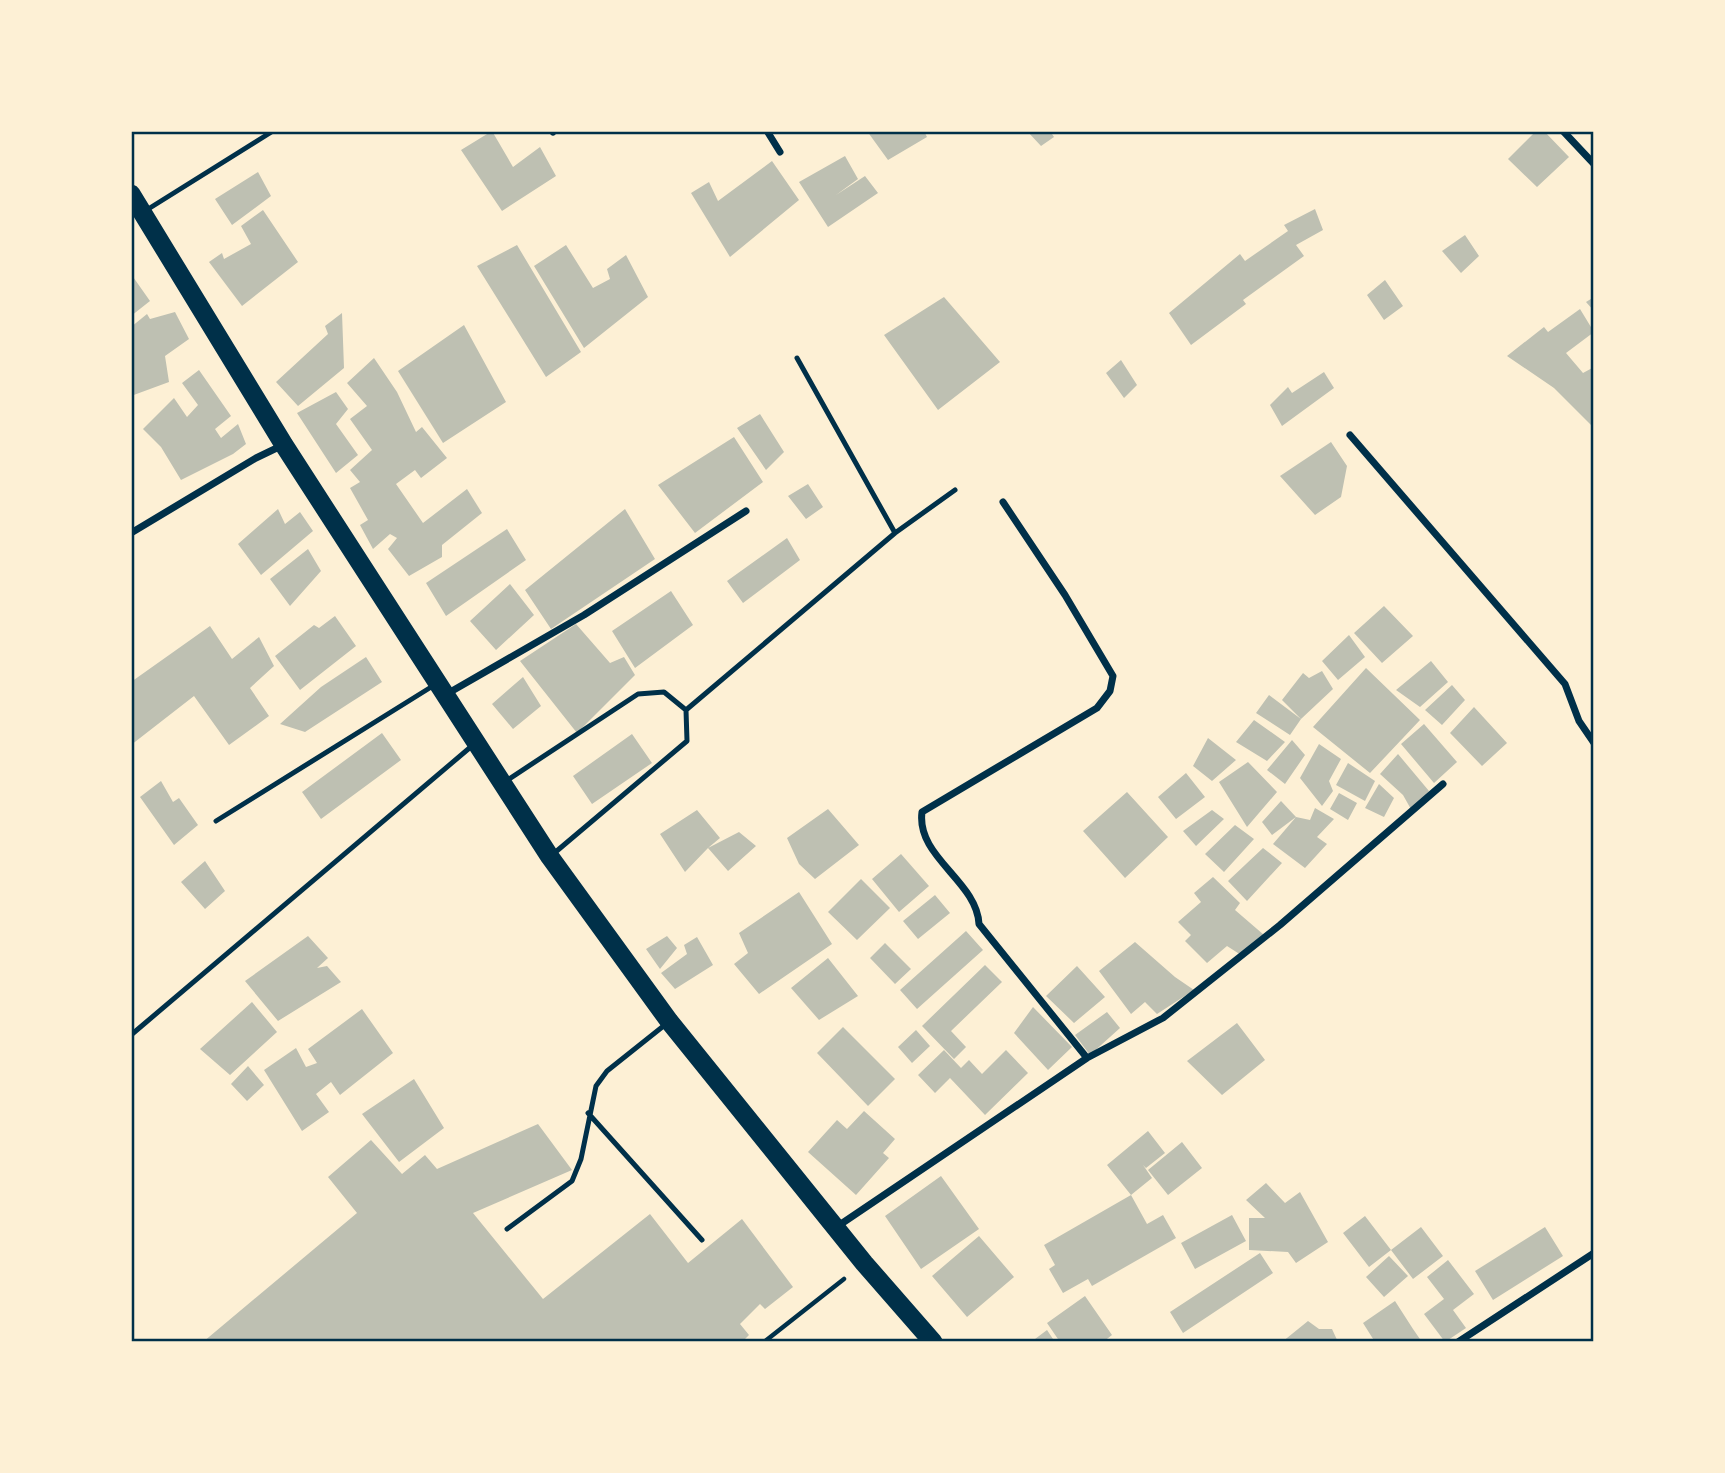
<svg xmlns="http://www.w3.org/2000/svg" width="1725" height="1473" viewBox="0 0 1725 1473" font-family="'Source Sans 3',sans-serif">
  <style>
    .building { fill: #bec0b2 }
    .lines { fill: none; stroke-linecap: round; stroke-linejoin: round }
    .path { stroke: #003049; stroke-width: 4.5 }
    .service { stroke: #003049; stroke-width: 5 }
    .minor { stroke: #003049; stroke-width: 7 }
    .trunk { stroke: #003049; stroke-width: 19 }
    .neatline { fill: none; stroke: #003049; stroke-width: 2.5 }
  </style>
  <rect width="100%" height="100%" fill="#fdf0d5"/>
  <!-- building -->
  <path class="building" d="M492 131 513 167 540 147 556 176 502 211 461 150Z
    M867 131H924L927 137 888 160Z
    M1027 131H1050L1054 137 1041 146Z
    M1536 131H1544L1569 157 1537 187 1508 159Z
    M845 156 858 179 836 195 865 176 878 193 828 227 799 182Z
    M772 161 799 200 730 257 691 193 709 182 718 201Z
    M258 172 271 196 232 225 215 199Z
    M1315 209 1323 230 1296 245 1304 256 1243 300 1246 304 1191 345 1169 313 1240 254 1245 261 1288 231 1284 225Z
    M263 210 298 262 242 306 209 262 222 253 224 259 251 244 241 226Z
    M1465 235 1479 256 1461 273 1442 251Z
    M517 245 581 352 546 377 477 266Z
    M566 245 593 288 610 279 607 269 626 255 648 297 584 348 534 266Z
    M131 274 150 301 131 316Z
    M1385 280 1403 306 1384 320 1367 295Z
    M944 297 1000 362 938 410 884 335Z
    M1594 297V311L1586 302Z
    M1580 309 1594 332 1566 353 1583 373 1594 367V428L1554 388 1507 356 1544 327 1548 332Z
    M175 312 189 339 165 356 169 382 131 396V327L147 314 150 319Z
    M342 313 344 368 298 406 276 382 328 334 325 326Z
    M464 325 506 402 443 443 398 371Z
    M374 358 397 392 416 432 422 427 447 458 421 478 415 470 396 484 423 523 467 489 482 513 442 545V557L409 576 388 549 397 538 390 534 373 549 360 525 368 520 350 488 360 482 350 470 372 450 350 419 367 406 347 383Z
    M1121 360 1137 385 1124 398 1106 373Z
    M199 370 231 416 215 429 221 438 238 424 246 444 233 454 181 480 161 447 143 429 174 398 187 417 198 405 182 383Z
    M1324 372 1334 388 1282 426 1270 405 1288 387 1292 393Z
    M336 392 348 409 336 424 358 455 336 473 297 413Z
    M760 414 784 452 766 470 737 428Z
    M734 437 763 482 695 533 658 485Z
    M1331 442 1347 466 1341 497 1315 515 1280 476Z
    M808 484 823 507 806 519 788 496Z
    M278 509 285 524 300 512 313 531 261 575 238 544Z
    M625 509 655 559 551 629 525 590Z
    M507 529 526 560 446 616 426 583Z
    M787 538 800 560 743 603 727 581Z
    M308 549 321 571 290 606 270 579Z
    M510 584 534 615 496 650 470 621Z
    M671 591 693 625 635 668 612 631Z
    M1384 606 1413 636 1382 663 1354 633Z
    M335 616 356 646 300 690 275 656 314 625 319 628Z
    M576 624 610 663 624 657 635 675 577 733 520 661Z
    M210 626 232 659 259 637 274 666 250 688 269 716 229 745 194 696 131 745V682Z
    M1349 635 1365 657 1338 680 1322 661Z
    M366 657 382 682 305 732 280 724 321 687Z
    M1431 661 1448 682 1420 707 1396 690Z
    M1366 668 1420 720 1370 773 1313 727Z
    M1322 671 1333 689 1301 719 1290 735 1256 713 1269 695 1301 719 1282 700 1303 673 1309 678Z
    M523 677 541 706 513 729 492 704Z
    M1452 685 1465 700 1442 725 1425 710Z
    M1474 707 1507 743 1482 766 1450 733Z
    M1254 720 1285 742 1267 761 1236 742Z
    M1424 724 1457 762 1434 783 1401 744Z
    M382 733 401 760 321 819 302 792Z
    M632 734 652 763 592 804 573 776Z
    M1208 738 1236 760 1212 781 1193 766Z
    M1292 740 1305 755 1285 784 1267 770Z
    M1319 744 1341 759 1329 781 1333 791 1322 806 1300 778Z
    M1398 754 1429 791 1412 811 1403 795 1380 774Z
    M1248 762 1277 792 1247 827 1219 782Z
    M1348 763 1375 781 1365 801 1336 785Z
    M1186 773 1205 797 1176 819 1158 797Z
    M161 781 173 802 179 798 198 825 174 845 140 797Z
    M1379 784 1394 798 1384 817 1365 808Z
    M1127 792 1168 837 1125 878 1083 831Z
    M1339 793 1357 803 1348 820 1330 809Z
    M1281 801 1296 817 1310 820 1315 808 1334 819 1317 837 1327 844 1305 868 1273 844 1296 817 1272 835 1262 822Z
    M828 809 859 845 815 879 799 864 787 838Z
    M697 810 720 838 708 848 739 832 756 846 728 871 708 848 685 872 660 834Z
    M1212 810 1224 819 1196 846 1183 831Z
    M1235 825 1254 839 1224 872 1205 854Z
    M1263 848 1282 863 1247 901 1228 881Z
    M901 854 929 886 899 912 872 879Z
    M205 861 225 891 205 909 181 882Z
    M1213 877 1240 903 1235 910 1264 935 1241 955 1227 946 1207 963 1185 941 1191 935 1178 922 1201 902 1194 893Z
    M861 879 890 908 857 940 828 912Z
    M799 892 832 944 759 994 734 964 748 953 739 933Z
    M935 895 950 913 918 939 903 921Z
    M966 931 983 950 917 1009 900 990Z
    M308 936 328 958 317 968 327 966 341 982 278 1021 245 981Z
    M667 936 677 948 660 969 646 949Z
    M697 937 713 965 675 989 661 973 687 954 684 945Z
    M1135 942 1175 977 1194 990 1157 1014 1145 1002 1131 1014 1099 971Z
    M885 943 911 969 895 984 870 958Z
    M828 958 858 996 819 1020 791 988Z
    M985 965 1002 982 951 1031 966 1047 954 1059 922 1026Z
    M1077 966 1105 997 1074 1023 1046 996Z
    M252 1002 277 1032 230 1075 200 1049Z
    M1033 1007 1072 1047 1048 1070 1014 1033Z
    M362 1009 393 1053 340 1095 331 1082 316 1094 329 1112 302 1131 264 1070 296 1048 306 1067 317 1063 308 1049Z
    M1107 1012 1120 1028 1090 1055 1075 1035Z
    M1237 1023 1265 1060 1222 1095 1187 1061Z
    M843 1027 895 1079 868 1106 817 1053Z
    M916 1030 930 1046 912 1063 898 1047Z
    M944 1050 961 1068 969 1060 982 1074 1006 1050 1028 1073 985 1115 950 1078 935 1093 918 1075Z
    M248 1066 264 1085 247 1101 231 1084Z
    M414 1079 444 1128 399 1162 362 1114Z
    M864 1111 895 1139 883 1153 889 1158 856 1195 808 1152 837 1120 847 1129Z
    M538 1124 572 1170 473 1213 543 1299 650 1214 688 1263 742 1219 793 1287 765 1309 760 1304 740 1324 749 1335 742 1342H203L357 1213 328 1177 371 1140 402 1174 425 1155 437 1169Z
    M1148 1131 1165 1153 1146 1168 1143 1165 1152 1178 1131 1195 1107 1165Z
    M1182 1142 1202 1168 1168 1195 1148 1170Z
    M941 1176 979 1229 921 1269 885 1216Z
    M1266 1183 1285 1203 1300 1192 1328 1242 1296 1263 1288 1252 1249 1250V1218H1265L1246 1200Z
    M1131 1195 1147 1224 1163 1215 1176 1238 1092 1286 1088 1279 1063 1293 1049 1269 1055 1265 1044 1245Z
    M1232 1215 1246 1241 1195 1269 1181 1243Z
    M1365 1216 1391 1250 1369 1267 1343 1233Z
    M1421 1227 1443 1256 1413 1279 1391 1250Z
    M1545 1227 1563 1256 1493 1300 1475 1271Z
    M979 1236 1014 1277 967 1317 932 1276Z
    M1260 1253 1273 1273 1183 1333 1170 1312Z
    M1389 1256 1408 1276 1384 1297 1366 1277Z
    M1448 1260 1474 1294 1453 1310 1466 1328 1445 1342 1424 1314 1444 1299 1427 1277Z
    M1085 1296 1112 1335 1103 1342H1060L1047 1323Z
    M1395 1301 1413 1329 1422 1342H1375L1363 1323Z
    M1308 1321 1319 1329H1332L1338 1342H1282Z
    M1047 1330 1055 1342H1031Z"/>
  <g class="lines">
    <!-- path -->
    <path class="path" d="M764 1342 844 1279"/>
    <!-- service -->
    <path class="service" d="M145 211 273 131
      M797 358 895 533
      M686 710 895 533 955 490
      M506 781 638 694 664 692 686 710 687 741 552 855
      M216 821 436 684
      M131 1035 473 745
      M588 1113 702 1240
      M507 1229 572 1181 581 1159 596 1086 607 1071 666 1024"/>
    <!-- minor -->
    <path class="minor" d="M552 131 553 132
      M767 131 780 152
      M1563 131 1594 164
      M1350 435 1565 684 1579 721 1594 743
      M1003 502 1065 595 1113 676 1110 691 1097 708 922 812C916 857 977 881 979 924L1087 1058
      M131 533 256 458 283 445
      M445 695 584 615 746 511
      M838 1226 1087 1058 1163 1018 1280 925 1443 784
      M1458 1342 1594 1253"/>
    <!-- trunk -->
    <path class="trunk" d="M131 194 284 445 550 857 669 1021 864 1263 933 1342"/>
  </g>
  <!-- border -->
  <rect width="1725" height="1473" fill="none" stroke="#fdf0d5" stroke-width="266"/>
  <rect x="133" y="133" width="1459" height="1207" class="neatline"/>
</svg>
